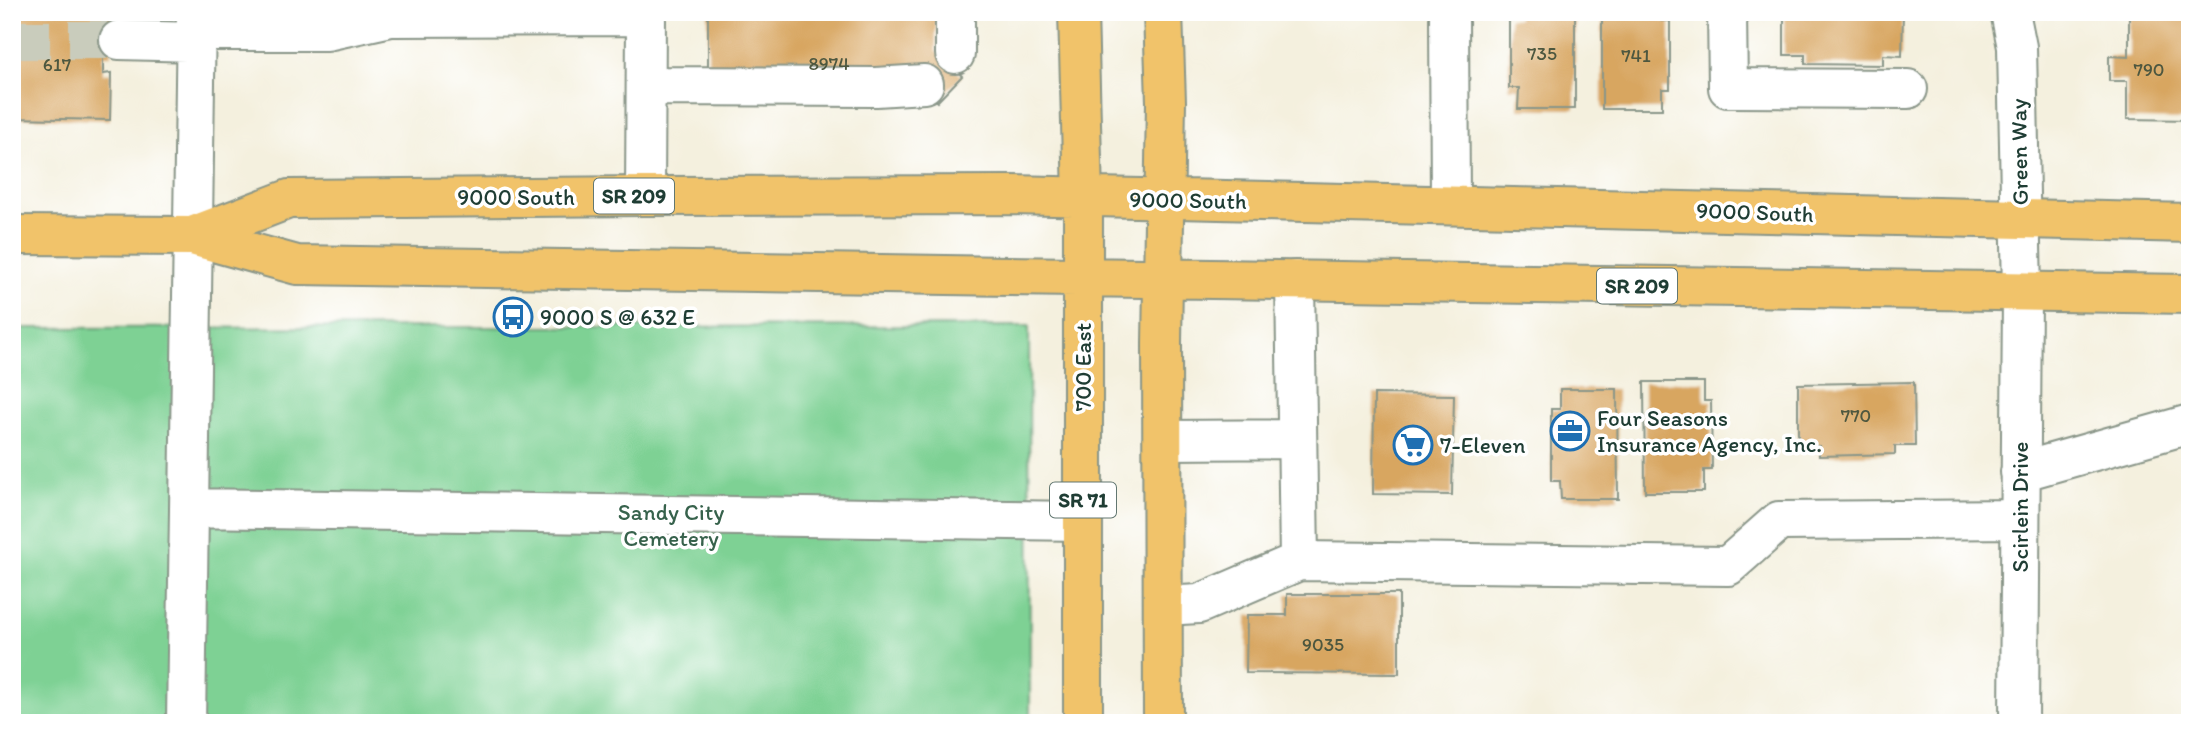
<svg xmlns="http://www.w3.org/2000/svg" width="2202" height="735" viewBox="0 0 2202 735" font-family="Itim,sans-serif">
  <style>
    .green { fill: #7ed194; stroke: #4e8764; stroke-width: 2 }
    .building { fill: #d8a660 }
    .lines { fill: none; stroke-linecap: round; stroke-linejoin: round }
    .minor-tunnel { stroke: #c9ccbc; stroke-width: 38; stroke-dasharray: 38 19; stroke-linecap: butt }
    .minor-casing { stroke: #8a9689; stroke-width: 42 }
    .major-casing { stroke: #8a9689; stroke-width: 42 }
    .minor { stroke: #fff; stroke-width: 38 }
    .major { stroke: #f1c36a; stroke-width: 38 }
    .labels { text-anchor: middle; stroke-width: 7; stroke-linejoin: round; paint-order: stroke }
    .number-label { font-size: 19px; fill: #4d573f }
    .shield { fill: #fff; stroke: #627771; stroke-width: 2 }
    .shield-label { font-size: 21px; font-weight: bold; fill: #1f3d34 }
    .street-label { font-size: 23px; fill: #1f3d34; stroke: #fff }
    .poi-label { font-size: 23px; fill: #1f3d34; stroke: #fff; text-anchor: start }
    .park-label { font-size: 23px; fill: #37624c; stroke: #fff }
  </style>
  <rect width="100%" height="100%" fill="#fff"/>
  <filter id="ink" filterUnits="userSpaceOnUse"><feTurbulence type="fractalNoise" baseFrequency=".0143" numOctaves="2"/><feDisplacementMap in="SourceGraphic" scale="14" xChannelSelector="R" yChannelSelector="G"/><feConvolveMatrix kernelMatrix="1 2 1 2 8 2 1 2 1" color-interpolation-filters="sRGB"/></filter>
  <filter id="wash" filterUnits="userSpaceOnUse"><feTurbulence type="fractalNoise" baseFrequency=".00686" numOctaves="4" result="noise"/><feDisplacementMap in="SourceGraphic" scale="28" xChannelSelector="R" yChannelSelector="G"/><feGaussianBlur stdDeviation="1.57" result="paint"/><feColorMatrix in="noise" values="0 0 0 0 0 0 0 0 0 0 0 0 0 0 0 0 0 1.4 0 .05"/><feComposite in="paint" operator="in"/></filter>
  <g filter="url(#wash)">
    <rect width="100%" height="100%" fill="#f4f0de"/>
    <!-- green -->
    <path class="green" d="M1029 326 1030 723H12V328Z"/>
    <g id="blocks">
      <!-- building -->
      <path class="building" d="M12 12H113L111 55H103V74L111 73 110 120 12 118Z
        M708 12H936V51L962 76 937 102 911 76H708Z
        M1518 12H1575V109H1518L1519 88H1509V18L1518 19Z
        M1602 12H1661V21H1670V89H1662V109H1602Z
        M1784 12H1903L1902 56 1883 55V65L1805 64V55H1784Z
        M2143 12H2190V120L2127 119V81H2109V56L2129 57V16H2143Z
        M1644 382H1704V401H1711L1712 470H1704V492H1645Z
        M1914 382 1915 446H1895V454L1819 456V446L1798 447V384Z
        M1560 389H1617L1618 499H1561L1560 481H1551V409H1560Z
        M1374 394 1454 395 1452 495 1373 494Z
        M1287 594H1399V674L1246 673 1247 615H1287Z"/>
    </g>
  </g>
  <g filter="url(#ink)">
    <use href="#blocks" fill-opacity="0" stroke="#8a9689" stroke-width="2"/>
    <g class="lines">
      <!-- minor-tunnel -->
      <path class="minor-tunnel" d="M12 40H119"/>
      <defs>
        <path id="minor" d="M955 12V54
          M1449 12 1450 204
          M1727 12 1728 88 1908 89
          M2010 12 2017 47 2022 292 2019 723
          M391 17 646 16V12
          M196 31H327L391 17 394 12
          M119 40 196 42
          M646 86 876 87 924 84
          M645 196 646 16
          M1295 280 1299 561 1728 566 1779 521 2019 519
          M1163 440 1297 439
          M2020 472 2190 424
          M189 508 1083 521
          M1163 606 1199 604 1299 561
          M186 723 196 12"/>
        <path id="major" d="M1078 12 1083 197V723
          M12 235 192 236 297 265 2190 294
          M192 236 289 199 645 196 1012 195 2190 223
          M1163 723 1162 343 1166 102 1163 12"/>
      </defs>
      <!-- minor casing -->
      <use href="#minor" class="minor-casing"/>
      <!-- major casing -->
      <use href="#major" class="major-casing"/>
      <!-- minor -->
      <use href="#minor" class="minor"/>
      <!-- major -->
      <use href="#major" class="major"/>
    </g>
  </g>
  <!-- icons -->
  <defs>
    <symbol id="bus-ring" viewBox="-11 -11 22 22"><circle r="9.5" fill="#fff" stroke="#1f6fb2" stroke-width="1.5"/><path d="M-5-6H5V4H4V6H2V4H-2V6H-4V4H-5ZM-3.5-4V0h7V-4ZM-3.5 1.2v1.5H-2V1.2ZM2 1.2v1.5H3.5V1.2Z" fill="#1f6fb2"/></symbol>
    <symbol id="office-ring" viewBox="-11 -11 22 22"><circle r="9.5" fill="#fff" stroke="#1f6fb2" stroke-width="1.5"/><path d="M-6-3h4V-5.5h4V-3h4V5H-6ZM-1-4.5V-3h2v-1.5ZM-6 0V1H6V0Z" fill="#1f6fb2"/></symbol>
    <symbol id="supermarket-ring" viewBox="-11 -11 22 22"><circle r="9.5" fill="#fff" stroke="#1f6fb2" stroke-width="1.5"/><path d="M-6-5.5h2.5l.6 2H6L4.5 2H-2.5L-4.4-4H-6ZM-1.5 3.2a1.3 1.3 0 1 0 .1 0ZM3 3.2a1.3 1.3 0 1 0 .1 0Z" fill="#1f6fb2"/></symbol>
  </defs>
  <g fill-rule="evenodd">
    <use href="#bus-ring" x="491" y="295" width="44" height="44"/>
    <use href="#office-ring" x="1548" y="409" width="44" height="44"/>
    <use href="#supermarket-ring" x="1391" y="423" width="44" height="44"/>
  </g>
  <g class="labels">
    <!-- number labels -->
    <g class="number-label">
      <text x="1542" y="60">735</text>
      <text x="1636" y="62">741</text>
      <text x="829" y="70">8974</text>
      <text x="57" y="71">617</text>
      <text x="2149" y="76">790</text>
      <text x="1856" y="422">770</text>
      <text x="1323" y="651">9035</text>
    </g>
    <!-- shield labels -->
    <g class="shield">
      <rect x="594" y="178.5" width="80" height="35" rx="5"/>
      <rect x="1597" y="268.5" width="80" height="35" rx="5"/>
      <rect x="1050" y="482.5" width="66" height="35" rx="5"/>
    </g>
    <g class="shield-label">
      <text x="634" y="203">SR 209</text>
      <text x="1637" y="293">SR 209</text>
      <text x="1083" y="507">SR 71</text>
    </g>
    <!-- street labels -->
    <g class="street-label">
      <text transform="translate(2019 152) rotate(-91)" y="8">Green Way</text>
      <text x="516" y="205">9000 South</text>
      <text transform="translate(1188 200) rotate(1)" y="8">9000 South</text>
      <text transform="translate(1755 212) rotate(2)" y="8">9000 South</text>
      <text transform="translate(1083 367) rotate(-90)" y="8">700 East</text>
      <text transform="translate(2020 507) rotate(-90)" y="8">Scirlein Drive</text>
    </g>
    <!-- poi labels -->
    <g class="poi-label">
      <text x="540" y="325">9000 S @ 632 E</text>
      <text x="1597" y="426">Four Seasons<tspan x="1597" dy="26">Insurance Agency, Inc.</tspan></text>
      <text x="1440" y="453">7-Eleven</text>
    </g>
    <!-- park labels -->
    <g class="park-label">
      <text x="671" y="520">Sandy City<tspan x="671" dy="26">Cemetery</tspan></text>
    </g>
  </g>
  <!-- margin -->
  <rect width="2202" height="735" fill="none" stroke="#fff" stroke-width="42"/>
</svg>
